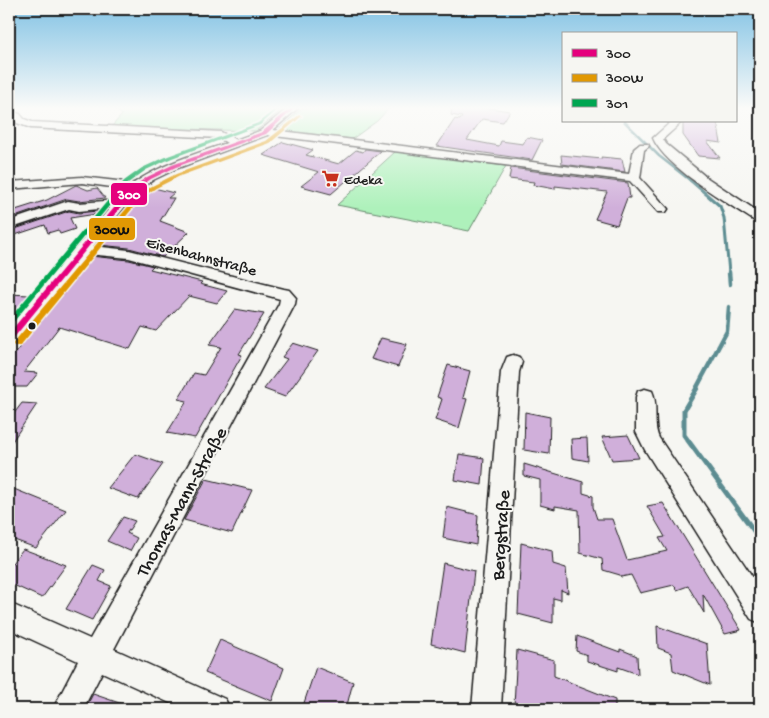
<svg xmlns="http://www.w3.org/2000/svg" width="769" height="718" viewBox="0 0 769 718" font-family="'Gochi Hand',sans-serif">
  <style>
    .green { fill: #aef1bb; stroke: #65866c }
    .lines { fill: none; stroke-linecap: round; stroke-linejoin: round }
    .stream-far4 { stroke: #5c8c91; stroke-width: 2.5 }
    .stream-far3 { stroke: #5c8c91; stroke-width: 3 }
    .stream-far2 { stroke: #5c8c91; stroke-width: 4.5 }
    .stream-far1 { stroke: #5c8c91; stroke-width: 5 }
    .stream { stroke: #5c8c91; stroke-width: 6 }
    .building { fill: #d0afda; stroke: #1c1c1c }
    .minor-casing { stroke: #1c1c1c; stroke-width: 3 }
    .minor { fill: #f6f6f2; fill-rule: evenodd }
    .bus-1-casing { stroke: #f6f6f2; stroke-width: 3 }
    .bus-2-casing { stroke: #f6f6f2; stroke-width: 3 }
    .bus-3-casing { stroke: #f6f6f2; stroke-width: 3 }
    .bus-1 { fill: #e5007d; fill-rule: evenodd }
    .bus-2 { fill: #e19803; fill-rule: evenodd }
    .bus-3 { fill: #00a651; fill-rule: evenodd }
    .bus-dot { fill: #1c1c1c; stroke: #f6f6f2; stroke-width: 2 }
    .labels { text-anchor: middle; stroke-width: 4; stroke-linejoin: round; paint-order: stroke }
    .far-poi-label { font-size: 14px; fill: #1c1c1c; stroke: #f6f6f2; text-anchor: start }
    .street-label { font-size: 16px; fill: #1c1c1c; stroke: #f6f6f2 }
    .near-street-label { font-size: 19px; fill: #1c1c1c; stroke: #f6f6f2 }
    .line-badge { stroke: #f6f6f2; stroke-width: 2 }
    .badge-label { font-size: 14px; text-anchor: middle; font-weight: bold; fill: #fff }
    .pale-badge-label { font-size: 14px; text-anchor: middle; font-weight: bold; fill: #111 }
  </style>
  <rect width="100%" height="100%" fill="#f6f6f2"/>
  <filter id="ink" filterUnits="userSpaceOnUse"><feTurbulence type="fractalNoise" baseFrequency=".02" numOctaves="2"/><feDisplacementMap in="SourceGraphic" scale="10" xChannelSelector="R" yChannelSelector="G"/><feConvolveMatrix kernelMatrix="1 2 1 2 8 2 1 2 1" color-interpolation-filters="sRGB"/></filter>
  <g filter="url(#ink)">
    <!-- green -->
    <path class="green" d="M114 108H284L256 131 111 127 122 115Z
      M302 108H389L377 121 352 139 278 130Z
      M396 151 506 166 469 231 337 205Z"/>
    <g class="lines">
      <!-- stream-far4 -->
      <path class="stream-far4" d="M624 121 659 156 691 181"/>
      <!-- stream-far3 -->
      <path class="stream-far3" d="M690 180 720 206 724 218 729 273"/>
      <!-- stream-far2 -->
      <path class="stream-far2" d="M729 272 730 284
        M696 389 727 331 729 307"/>
      <!-- stream-far1 -->
      <path class="stream-far1" d="M697 388 684 410V435L757 535"/>
      <!-- stream -->
      <path class="stream" d="M756 533 760 539"/>
    </g>
    <!-- building -->
    <path class="building" d="M452 108H490L510 111 503 122 482 119 467 140 499 146 501 141 523 144 527 137 542 140 532 160 437 146 455 119 460 120 462 117 451 115Z
      M685 121H717L721 143 707 141 720 158 698 156 683 135V124Z
      M283 142 313 150 306 155 339 164 356 150 363 152 365 149 381 151 331 194 301 186 319 172 263 155Z
      M561 155 602 159 601 157 622 159 625 172 562 164Z
      M511 168 628 183 630 198H627L617 225 595 219 607 192 555 186V189L533 185 534 182 509 179Z
      M76 185 88 190 97 188 105 198 79 201 67 199 9 219V212L47 200Z
      M154 188 174 193 168 198H174L160 221 189 232 163 257 129 248 99 245 139 194H149Z
      M69 211 79 213 97 211 96 214 70 218 75 229 60 234 58 230 48 233 45 225 9 237V231Z
      M90 256 129 260 153 266 150 269 202 282 200 284 227 291 217 303 189 296 156 331 142 327 130 349 59 327 24 372 38 373 27 387H14L9 394V361Z
      M9 294 29 295 9 318Z
      M235 309 264 314 239 354 242 355 195 438 167 433 187 401 178 399 194 373 204 375 221 347 209 345Z
      M381 338 407 344 398 367 371 359Z
      M293 343 318 351 285 397 264 389 287 359 282 357Z
      M448 365 470 371 463 398 467 399 459 428 435 420 442 399 437 397Z
      M22 403 37 404 9 446V420Z
      M525 412 550 417 549 454 524 450Z
      M628 435 639 458 612 460 602 437Z
      M587 438 588 461 572 458 571 439Z
      M135 454 163 464 138 499 108 488Z
      M459 454 484 458 482 485 455 480Z
      M524 464 583 482V493L593 496V507L597 519H612L627 560 667 551 659 538 665 537 647 506 663 503 741 630 725 634 703 594 704 613 688 586 677 590 674 585 640 593 631 575 621 577 620 575 603 570 602 559 580 553 579 510 555 506V509L540 505V480L524 476Z
      M206 479 252 490 232 533 184 520Z
      M9 487 66 510 36 548 9 538Z
      M447 507 478 515 476 545 443 538Z
      M123 517 135 521 127 533 137 538 130 551 107 541Z
      M521 543 552 551 553 564 566 568 568 593 561 590V600L553 598V623L518 614Z
      M23 549 66 565 42 598 9 583V567Z
      M443 563 474 571 465 653 431 644Z
      M93 565 105 570 99 581 111 586 92 620 66 609Z
      M657 626 707 644 710 685 673 670 671 653 658 648Z
      M577 636 620 652V649L637 656 638 674 618 667V671L587 661V655L576 651Z
      M220 640 284 668 272 701 205 673Z
      M517 650 554 660V676L615 700V709H522L514 706Z
      M316 667 353 682 346 709H302Z
      M93 694 131 707V709H85Z"/>
    <g class="lines">
      <defs>
        <path id="minor" d="M288 108H298L273 130 629 174 634 149 640 144H648L649 146 644 150 640 178 668 209 666 212H658L630 181 267 135 178 168 153 180 136 193 93 246 129 250 284 289 289 290 296 298 295 304 114 649 225 699 230 709H183L102 672 83 709H53L78 661 9 629V603L90 639 279 304 280 299 129 258 87 254 15 342 9 344V327L110 208 79 211 69 209 9 229V221L68 201 79 203 117 200 126 189 82 183 9 189V182L82 177 134 183C162 164 195 154 227 143L219 138 31 128 17 123 12 116 17 113 20 114 24 119 32 122 221 132 236 140 260 131Z
          M672 121H683L663 139 666 144 706 177 760 213V222L755 221C728 203 665 167 653 138Z
          M513 355 519 357 522 362 519 372 501 709H472L501 372 507 357Z
          M645 389 652 391C659 406 652 423 659 438L760 588V623L751 619 645 450 636 432V397L638 391Z"/>
      </defs>
      <!-- minor casing -->
      <use href="#minor" class="minor-casing"/>
      <!-- minor -->
      <use href="#minor" class="minor"/>
      <defs>
        <path id="bus-1" d="M291 108H295L266 134 176 167 151 179 134 191 12 340 9 341V333L130 189 147 177 172 165 262 132Z"/>
        <path id="bus-2" d="M299 115 302 116 270 143 180 176 156 188 141 198 20 346H14L13 344 14 342 137 196 152 186 176 174 266 141Z"/>
        <path id="bus-3" d="M276 108H280L260 125 172 158 146 170 128 183 11 325H9V319L124 181 142 168 168 156 258 123Z"/>
      </defs>
      <!-- bus-1 casing -->
      <use href="#bus-1" class="bus-1-casing"/>
      <!-- bus-2 casing -->
      <use href="#bus-2" class="bus-2-casing"/>
      <!-- bus-3 casing -->
      <use href="#bus-3" class="bus-3-casing"/>
      <!-- bus-1 -->
      <use href="#bus-1" class="bus-1"/>
      <!-- bus-2 -->
      <use href="#bus-2" class="bus-2"/>
      <!-- bus-3 -->
      <use href="#bus-3" class="bus-3"/>
    </g>
  </g>
  <!-- sky -->
  <linearGradient id="sky" x2="0" y2="1"><stop stop-color="#81c2e4"/><stop offset="0.52" stop-color="#fbfbf9"/><stop offset="1" stop-color="#fbfbf9" stop-opacity="0"/></linearGradient>
  <rect width="769" height="208" fill="url(#sky)"/>
  <!-- icons -->
  <defs>
    <symbol id="supermarket-bare" viewBox="-9 -9 18 18"><path d="M-6-5.5h2.5l.6 2H6L4.5 2H-2.5L-4.4-4H-6ZM-1.5 3.2a1.3 1.3 0 1 0 .1 0ZM3 3.2a1.3 1.3 0 1 0 .1 0Z" fill="#c8321e" stroke="#f6f6f2" stroke-width="2.5" paint-order="stroke"/></symbol>
  </defs>
  <g fill-rule="evenodd">
    <use href="#supermarket-bare" x="318" y="166" width="25" height="25"/>
  </g>
  <!-- markers -->
  <circle class="bus-dot" cx="32" cy="326" r="4.5"/>
  <g class="labels">
    <!-- far-poi labels -->
    <g class="far-poi-label">
      <text x="344" y="184">Edeka</text>
    </g>
    <!-- street labels -->
    <g class="street-label">
      <text transform="translate(202 255) rotate(15)" y="6">Eisenbahnstraße</text>
    </g>
    <!-- near-street labels -->
    <g class="near-street-label">
      <text transform="translate(180 501) rotate(-61)" y="7">Thomas-Mann-Straße</text>
      <text transform="translate(499 535) rotate(-86)" y="7">Bergstraße</text>
    </g>
  </g>
  <g class="line-badge">
    <rect x="110" y="182" width="38" height="24" rx="5" fill="#e5007d"/>
    <rect x="88" y="217" width="48" height="24" rx="5" fill="#e19803"/>
  </g>
  <g class="badge-label">
    <text x="129" y="199">300</text>
  </g>
  <g class="pale-badge-label">
    <text x="112" y="234">300W</text>
  </g>
  <!-- margin -->
  <rect width="769" height="718" fill="none" stroke="#f6f6f2" stroke-width="30"/>
  <rect x="15" y="15" width="739" height="688" fill="none" stroke="#1c1c1c" stroke-width="2" filter="url(#ink)"/>
  <!-- legend -->
  <rect x="562" y="32" width="175" height="90" fill="#f6f6f2" stroke="#9f9f9c"/>
  <rect x="572" y="49" width="25" height="8" fill="#e5007d" stroke="#9f9f9c"/>
  <text x="606" y="58" font-size="15" fill="#1c1c1c">300</text>
  <rect x="572" y="74" width="25" height="8" fill="#e19803" stroke="#9f9f9c"/>
  <text x="606" y="82" font-size="15" fill="#1c1c1c">300W</text>
  <rect x="572" y="99" width="25" height="8" fill="#00a651" stroke="#9f9f9c"/>
  <text x="606" y="108" font-size="15" fill="#1c1c1c">301</text>
</svg>
